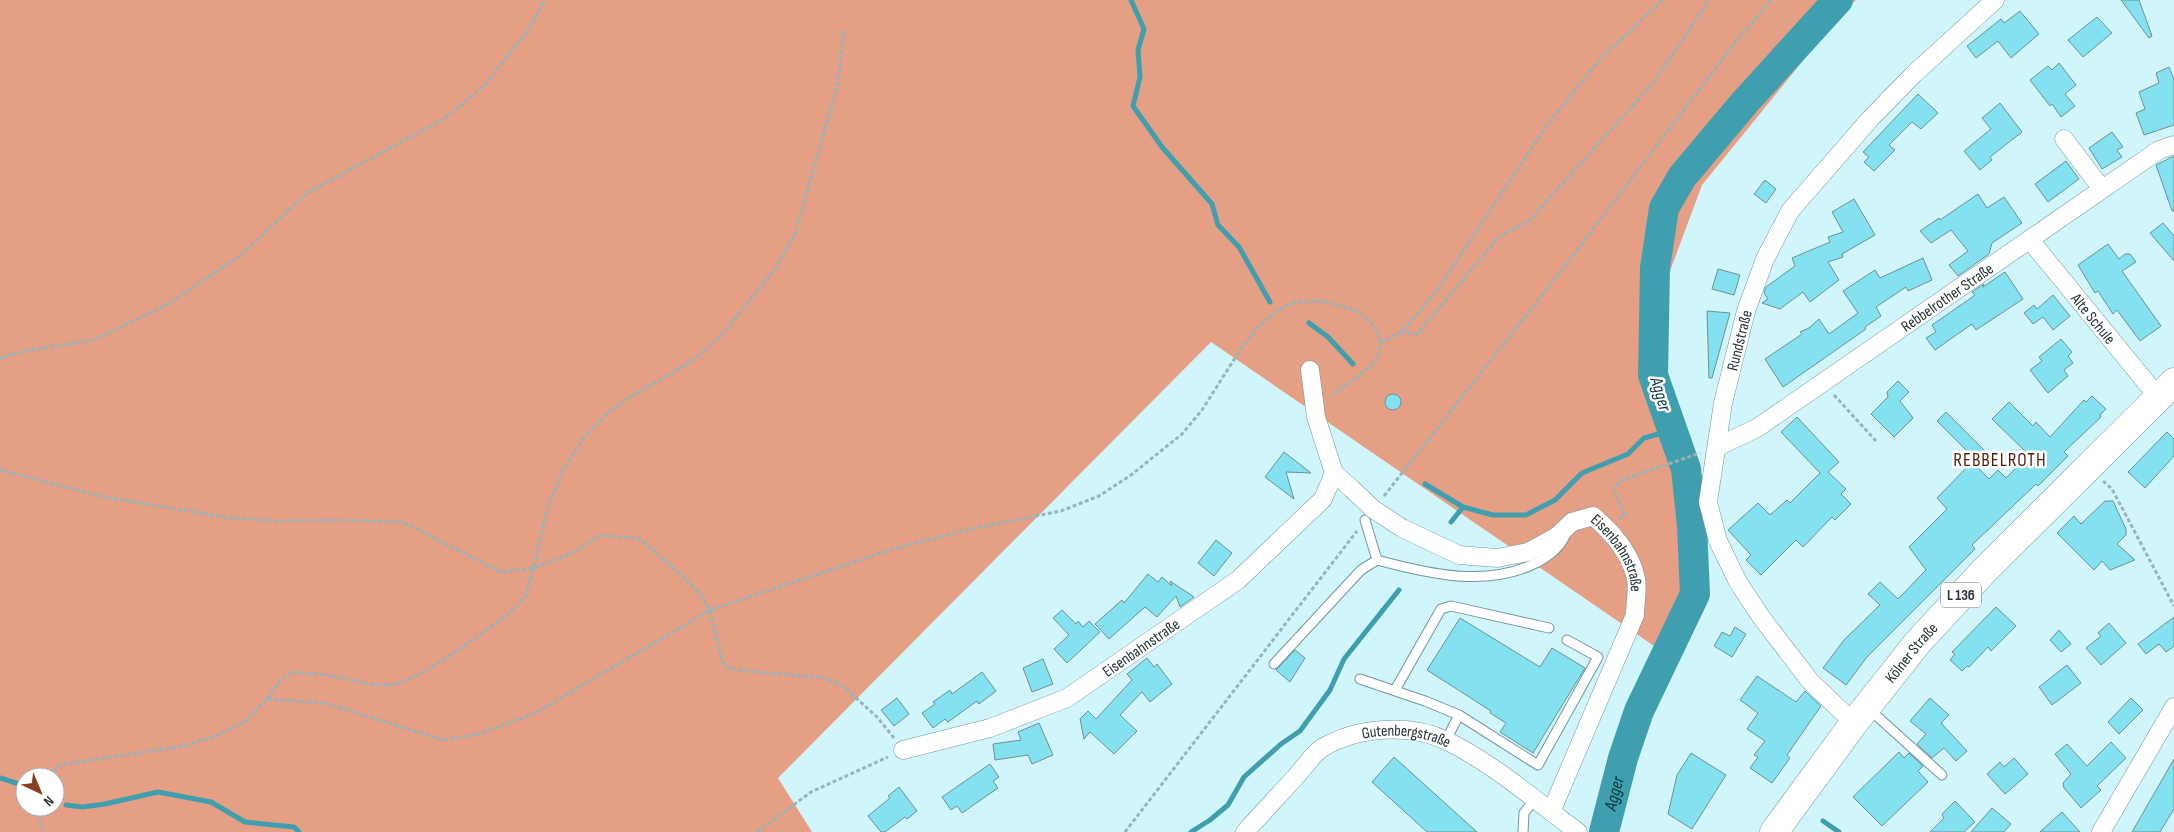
<svg xmlns="http://www.w3.org/2000/svg" width="2174" height="832" viewBox="0 0 2174 832" font-family="'Sofia Sans Condensed',sans-serif">
  <style>
    .forest { fill: #e49f84; fill-rule: evenodd }
    .lines { fill: none; stroke-linecap: round; stroke-linejoin: round }
    .stream { stroke: #409fae; stroke-width: 5 }
    .river { stroke: #409fae; stroke-width: 30 }
    .building { fill: #84e1f0; stroke: #6e9096 }
    .service-casing { stroke: #73959b; stroke-width: 11 }
    .minor-casing { stroke: #73959b; stroke-width: 19 }
    .primary-casing { stroke: #73959b; stroke-width: 29 }
    .path { stroke: #96b4b9; stroke-width: 3; stroke-dasharray: 4 2.5; stroke-linecap: butt }
    .service { stroke: #fff; stroke-width: 9 }
    .minor { stroke: #fff; stroke-width: 18 }
    .primary { stroke: #fff; stroke-width: 28 }
    .minor-bridge-casing { stroke: #73959b; stroke-width: 19; stroke-linecap: butt }
    .minor-bridge { stroke: #fff; stroke-width: 18 }
    .labels { text-anchor: middle; stroke-width: 5; stroke-linejoin: round; paint-order: stroke }
    .shield { fill: #fff; stroke: #677273; stroke-width: 1 }
    .shield-label { font-size: 15px; font-weight: bold; fill: #263537 }
    .street-label { font-size: 16px; fill: #263537; stroke: #fff }
    .water-label { font-size: 18px; font-style: italic; fill: #07363c; stroke: #fff }
    .quarter-label { font-size: 19px; letter-spacing: 1px; fill: #501f0a; stroke: #fff }
  </style>
  <rect width="100%" height="100%" fill="#d0f6fc"/>
  <!-- forest -->
  <path class="forest" d="M0 0H1856L1841 14 1702 185 1664 287 1661 428 1706 605 1657 648 1211 342 778 778 812 832H0ZM25 777H55V807H25Z"/>
  <g class="lines">
    <!-- stream -->
    <path class="stream" d="M1131 0 1144 29 1138 50 1140 77 1133 106 1162 147 1212 204 1218 225 1239 247 1270 302
      M1309 323 1328 337 1353 364
      M1425 484 1463 507
      M1451 522 1463 507 1493 515H1526L1555 500 1582 473 1628 454 1644 438 1673 430
      M0 778 22 785
      M66 805 83 807 105 804 158 792 211 802 245 822 294 827 299 832
      M1823 821 1839 832
      M1191 832 1210 820 1228 805 1244 777 1281 744 1300 731 1330 690 1344 659 1399 590"/>
    <!-- river -->
    <path class="river" id="s1" d="M1604 832 1623 758 1639 711 1695 594 1692 526 1686 469 1653 375 1655 268 1664 208 1682 177 1745 102 1838 0"/>
  </g>
  <!-- building -->
  <path class="building" d="M2121 0H2139L2152 36 2149 38Z
    M2020 11 2039 34 2011 58 1998 41 1976 58 1967 46 2001 19 2004 23Z
    M2097 17 2112 33 2083 57 2068 40Z
    M2059 63 2076 85 2065 94 2075 106 2061 117 2052 104 2050 106 2030 80 2048 66 2052 70Z
    M2169 67 2174 80V125L2144 135 2136 113 2145 109 2139 92 2159 83 2156 73Z
    M1918 94 1938 113 1921 129 1912 122 1889 145 1895 150 1874 171 1864 162 1869 157 1863 152Z
    M2000 103 2022 132 1990 157 1992 160 1980 170 1964 151 1991 129 1982 118Z
    M2112 132 2123 147 2117 150 2122 157 2102 169 2089 148Z
    M2174 156V211H2172L2156 165Z
    M2066 161 2079 179 2048 202 2035 184Z
    M1765 180 1776 189 1766 203 1754 194Z
    M1978 194 1987 208 2004 197 2022 223 1992 243 1989 254 1958 276 1949 265 1968 251 1951 230 1931 243 1920 231 1939 218 1940 220Z
    M1854 199 1875 235 1842 254 1843 257 1828 262 1839 280 1810 302 1803 292 1780 309 1762 303 1768 299 1764 293 1766 287 1795 266 1792 258 1830 242 1828 237 1843 232 1832 212Z
    M2163 223 2174 236V261L2150 233Z
    M2108 244 2119 259 2125 254H2130L2136 262 2122 271 2161 326 2140 341 2117 310 2113 314 2098 291 2095 293 2078 265Z
    M1923 258 1932 280 1908 291 1906 287 1876 307 1881 316 1865 327 1866 329 1783 387 1765 359 1802 334 1800 332 1809 328 1819 319 1829 334 1858 313 1843 291 1875 270 1880 278Z
    M1718 269 1740 275 1734 295 1712 289Z
    M2005 272 2023 299 1976 330 1972 324 1935 350 1926 338 1936 332 1932 325 1971 298 1975 295 1972 292 1984 284 1983 287Z
    M2053 295 2070 316 2053 330 2043 317 2033 324 2024 313 2034 305 2037 309Z
    M1707 311 1730 313 1712 378H1709Z
    M2061 339 2072 352 2068 356 2073 363 2064 370 2068 376 2048 393 2030 370 2042 361 2039 357Z
    M1898 381 1909 392 1900 401 1913 418 1894 437 1871 414 1888 397 1887 392Z
    M1385 402a8 8 0 1 1 16 0a8 8 0 1 1-16 0Z
    M2092 396 2106 409 2100 415 2101 417 2064 452 2068 456 2038 486 2036 484 1972 545 1975 549 1867 657 1846 685 1823 668 1844 640 1880 605 1868 594 1880 582 1898 599 1926 570 1909 547 1947 509 1937 498 1972 462 1989 479 1998 470 2006 478 2029 455 1992 419 2009 402 2033 426 2036 422 2050 437 2084 400 2086 402Z
    M1946 412 1987 453 1978 462 1937 421Z
    M1797 417 1839 462 1828 472 1846 489 1841 494 1851 504 1835 520 1832 517 1803 547 1796 540 1761 575 1746 560 1751 555 1728 530 1758 503 1770 515 1787 500 1790 503 1820 473 1781 432Z
    M2167 432 2174 439V456L2145 488 2128 472Z
    M1284 452 1311 473 1286 472 1294 499 1265 477Z
    M2105 501H2113L2126 529V535L2117 544 2135 560 2110 570 2102 561 2094 570 2057 533 2074 516 2081 524Z
    M1216 540 1232 553 1214 576 1198 563Z
    M1148 574 1158 582 1162 577 1172 586 1170 581 1194 597 1180 607 1176 596 1157 617 1145 607 1109 639 1095 624 1122 600 1124 603Z
    M1996 607 2016 626 1991 651 1988 647 1969 667 1967 666 1962 671 1950 660 1955 654 1952 652Z
    M1062 610 1076 624 1078 621 1083 627 1089 621 1100 632 1067 663 1054 649 1069 635 1053 618Z
    M2174 617V646L2166 652 2159 644 2146 654 2138 644Z
    M1460 618 1540 667 1552 648 1585 668 1533 753 1500 732 1506 723 1490 713 1491 711 1427 670Z
    M2109 623 2126 643 2101 665 2086 648 2101 636 2098 633Z
    M1735 627 1746 634 1732 657 1714 646 1722 632 1730 636Z
    M2059 630 2071 644 2061 652 2050 640Z
    M1295 650 1305 658 1290 682 1276 670Z
    M1147 658 1154 667 1157 664 1172 684 1150 702 1142 692 1120 715 1137 731 1114 754 1090 732 1084 739 1080 719 1088 711 1096 719 1132 680 1127 674Z
    M1043 659 1053 684 1032 692 1023 668Z
    M2067 665 2081 683 2052 705 2039 687Z
    M982 672 996 691 979 704 977 701 948 722 945 719 933 728 922 713 935 704 933 702 950 690 952 694Z
    M1757 676 1796 702 1805 691 1821 706 1787 755 1790 758 1772 783 1750 768 1758 757 1754 755 1765 741 1747 729 1758 713 1740 700Z
    M897 698 909 714 894 726 881 710Z
    M1930 698 1949 715 1941 723 1967 751 1956 761 1944 748 1932 758 1917 744 1926 734 1910 721Z
    M2131 698 2143 710 2119 734 2108 722Z
    M1039 723 1053 755 1032 764 1028 755 995 760 993 744 1021 740 1018 732Z
    M2111 742 2126 758 2097 786 2101 790 2081 808 2064 788 2063 783 2071 774 2055 754 2067 744 2087 766Z
    M1899 752 1904 758 1909 753 1923 766 1918 771 1928 782 1882 826 1853 797Z
    M1691 753 1726 775 1692 829 1668 814 1677 775Z
    M1394 757 1477 832H1427L1372 782Z
    M2014 758 2028 774 2005 794 1987 774 2000 762 2004 767Z
    M2174 759V809L2160 832H2132Z
    M990 764 999 777 993 781 998 788 962 813 957 806 951 810 942 797Z
    M899 787 917 811 907 819 905 817 885 832H881L868 816 890 798 888 796Z
    M1955 801 1975 822 1964 832H1930L1944 818 1942 814Z
    M1992 808 2011 824 2004 832H1971Z
    M2062 812 2080 832H2040Z"/>
  <g class="lines">
    <defs>
      <path id="service" d="M1365 520 1377 560C1429 574 1487 588 1538 562 1549 556 1560 547 1565 536
        M1274 664 1361 570 1377 560
        M1360 679 1425 701 1459 715 1446 740
        M1395 690 1441 609 1451 606 1549 628
        M1869 709 1942 775
        M1459 715 1538 765 1598 657 1567 640
        M1523 832 1524 813 1534 800"/>
      <g id="minor">
        <path d="M2064 139 2102 189"/>
        <path id="s2" d="M2030 240 2158 397"/>
        <path d="M1310 370 1316 417 1334 473 1352 489"/>
        <path id="s3" d="M1717 447 1757 428 2159 150 2174 145"/>
        <path id="s4" d="M1402 528 1459 555 1497 558 1528 552 1556 537 1572 522 1593 516C1612 532 1631 554 1636 579 1638 590 1635 604 1635 615L1551 812"/>
        <path id="s5" d="M1854 723 1810 681 1761 617 1738 582 1718 541 1708 502 1723 403 1746 311 1765 259 1790 211 1870 119 1914 74 1995 0"/>
        <path id="s6" d="M903 750 990 728 1067 698 1238 580 1323 499 1334 473"/>
        <path id="s7" d="M1245 832C1263 812 1281 793 1299 773 1306 765 1313 754 1322 748 1357 727 1410 723 1447 741 1494 764 1536 801 1578 832"/>
        <path d="M2101 832 2174 707"/>
      </g>
      <g id="primary">
        <path id="s8" d="M1774 832 1854 723 1919 641 1984 571 2174 382"/>
      </g>
    </defs>
    <!-- service casing -->
    <use href="#service" class="service-casing"/>
    <!-- minor casing -->
    <use href="#minor" class="minor-casing"/>
    <!-- primary casing -->
    <use href="#primary" class="primary-casing"/>
    <!-- path -->
    <path class="path" d="M1401 332 1417 334 1499 237 1529 221 1654 82 1709 0
      M1381 343 1401 332 1435 293 1546 127 1602 57 1663 0
      M0 358 25 351 94 340 170 303 242 254 307 193 444 119 485 85 528 30 545 0
      M1834 395 1876 441
      M0 470 104 497 231 518 279 521 332 520 403 522 501 572 534 568 568 555 601 535 640 539 684 577 700 594 710 610 722 661 728 668 747 671 825 678 843 686 877 717 894 738
      M2103 481 2112 489 2174 606
      M1384 496 1557 276 1738 39 1771 0
      M1619 519 1625 515 1614 491 1619 481 1700 453
      M267 699 282 679 292 672 327 675 375 685H395L422 673 452 654 505 617 525 597 534 568 547 509 563 470 584 437 610 411 628 398 674 372 700 355 726 330 776 268 795 234 838 83 844 30
      M49 777 59 765 184 746 215 736 246 721 267 699 325 703 443 740 480 734 537 712 710 610 900 547 980 527 1061 511 1099 496 1131 475 1182 434 1202 410 1242 347 1259 326 1277 311 1295 302 1322 301 1354 310 1366 317 1375 327 1381 343 1378 358 1370 367 1331 396
      M35 807 44 832
      M757 832 811 792 888 757
      M1125 832 1357 531"/>
    <!-- service -->
    <use href="#service" class="service"/>
    <!-- minor -->
    <use href="#minor" class="minor"/>
    <!-- primary -->
    <use href="#primary" class="primary"/>
    <defs>
      <path id="minor-bridge" d="M1352 489 1373 509 1402 528"/>
    </defs>
    <!-- minor-bridge casing -->
    <use href="#minor-bridge" class="minor-bridge-casing"/>
    <!-- minor-bridge -->
    <use href="#minor-bridge" class="minor-bridge"/>
  </g>
  <g class="labels">
    <!-- shield labels -->
    <rect class="shield" x="1941" y="582.5" width="40" height="25" rx="4"/>
    <g class="shield-label">
      <text x="1961" y="600">L 136</text>
    </g>
    <!-- street labels -->
    <g class="street-label">
      <text dy="6" stroke="none"><textPath href="#s3" startOffset="275">Rebbelrother Straße</textPath></text>
      <text dy="6" stroke="none"><textPath href="#s2" startOffset="101">Alte Schule</textPath></text>
      <text dy="6" stroke="none"><textPath href="#s5" startOffset="434">Rundstraße</textPath></text>
      <text dy="6" stroke="none"><textPath href="#s4" startOffset="254">Eisenbahnstraße</textPath></text>
      <text dy="6" stroke="none"><textPath href="#s6" startOffset="262">Eisenbahnstraße</textPath></text>
      <text dy="6" stroke="none"><textPath href="#s8" startOffset="226">Kölner Straße</textPath></text>
      <text dy="6" stroke="none"><textPath href="#s7" startOffset="202">Gutenbergstraße</textPath></text>
    </g>
    <!-- water labels -->
    <g class="water-label">
      <text transform="translate(1661 394) rotate(73)" y="6">Agger</text>
      <text dy="6" stroke="none"><textPath href="#s1" startOffset="40">Agger</textPath></text>
    </g>
    <!-- quarter labels -->
    <g class="quarter-label">
      <text x="2000" y="466">REBBELROTH</text>
    </g>
  </g>
  <!-- north arrow -->
  <g transform="translate(40 792) rotate(136)"><circle r="24" fill="#ffffff" stroke="#a8aeaf"/>
  <path d="M0-4L9 19L0 12L-9 19Z" fill="#8a4123"/>
  <text y="-8" font-size="14" font-weight="bold" text-anchor="middle" fill="#263537">N</text>
  </g>
</svg>
